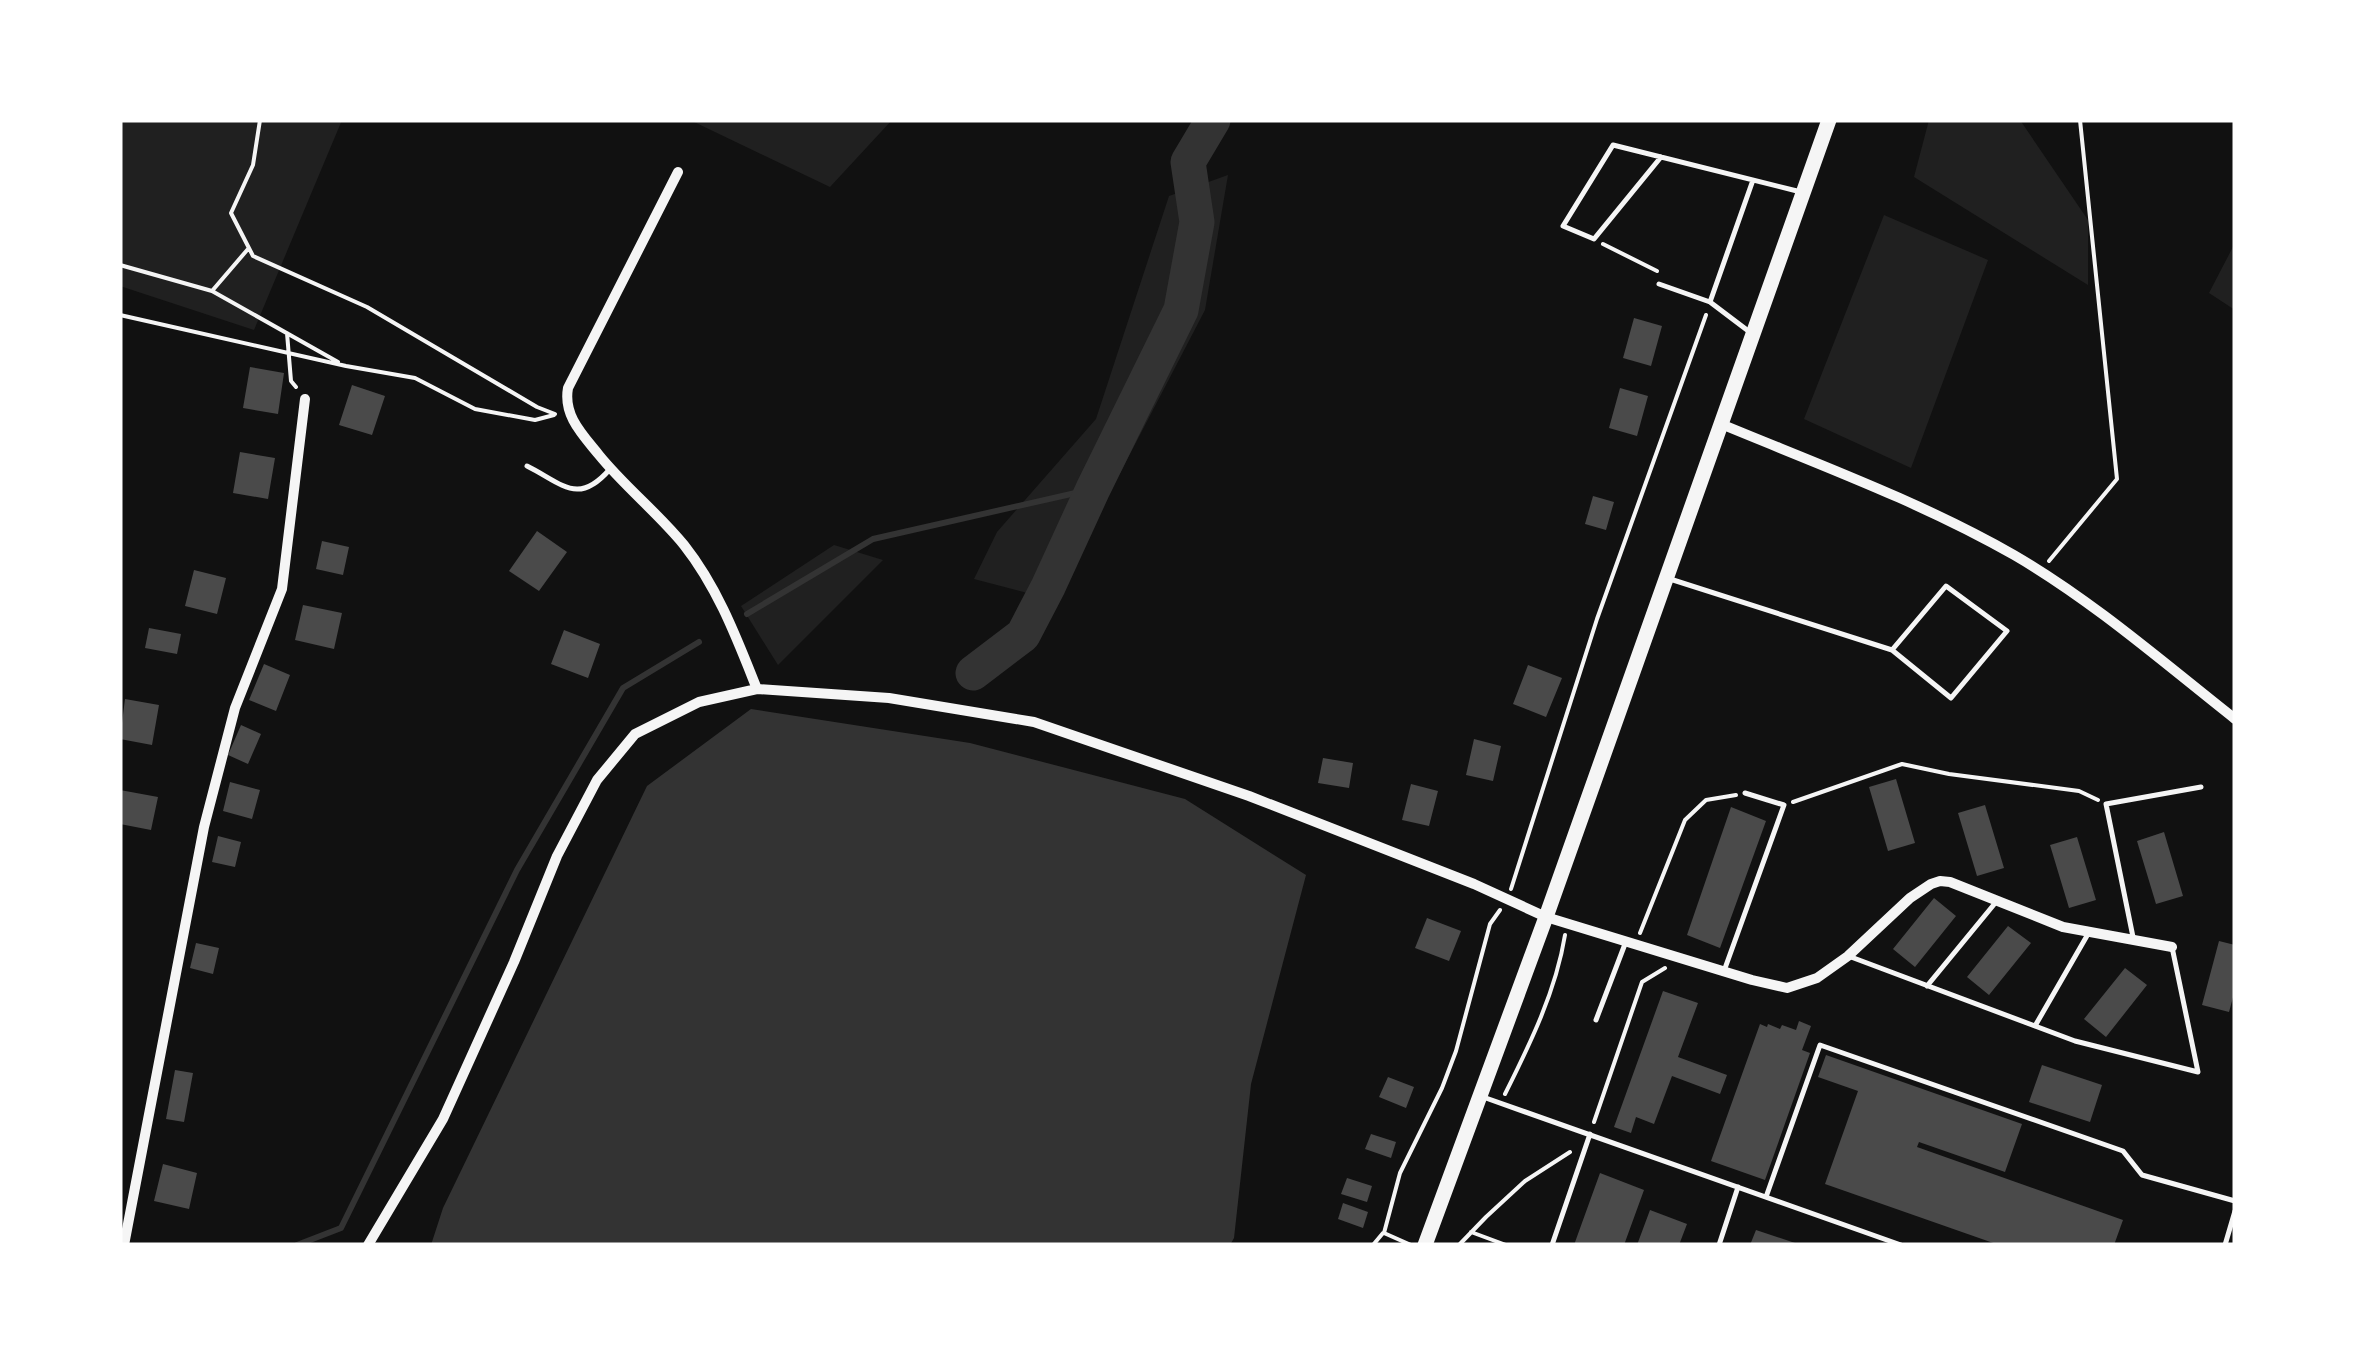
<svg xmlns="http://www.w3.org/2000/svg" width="2355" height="1365" viewBox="0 0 2355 1365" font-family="'Roboto Condensed',sans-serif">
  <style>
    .green { fill: #202020 }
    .water { fill: #333 }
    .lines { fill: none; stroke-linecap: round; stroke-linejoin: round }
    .stream { stroke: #333; stroke-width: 6 }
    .river { stroke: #333; stroke-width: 35 }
    .building { fill: #4a4a4a }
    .path { stroke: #f5f5f5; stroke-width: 4 }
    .service { stroke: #f5f5f5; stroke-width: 5 }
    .minor { stroke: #f5f5f5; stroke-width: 10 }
    .secondary { stroke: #f5f5f5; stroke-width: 15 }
  </style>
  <rect width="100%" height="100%" fill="#111"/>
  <!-- green -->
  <path class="green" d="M120 120H342L254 330 120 286Z
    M690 120H892L830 187Z
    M1929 120H2020L2088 220V285L1914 177Z
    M1228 175 1205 310 1054 600 974 579 997 532 1096 419 1169 196Z
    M1884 215 1988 260 1911 468 1804 419Z
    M2235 243V310L2209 293Z
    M834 545 883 560 778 665 741 606Z"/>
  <!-- water -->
  <path class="water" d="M751 709 970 743 1185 799 1306 875 1251 1084 1234 1238 1230 1245H431L443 1208 647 786Z"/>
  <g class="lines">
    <!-- stream -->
    <path class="stream" d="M747 614 873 539 1093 489
      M297 1245 341 1228 517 870 623 688 699 642"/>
    <!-- river -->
    <path class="river" d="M973 673 1023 635 1048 587 1093 489 1181 310 1197 222 1188 162 1213 120"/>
  </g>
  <!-- building -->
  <path class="building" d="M1634 318 1662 326 1651 366 1623 358Z
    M250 367 284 373 278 414 243 408Z
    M352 385 385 396 372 435 339 425Z
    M1620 388 1648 396 1637 436 1609 428Z
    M240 452 275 458 268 499 233 493Z
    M1593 496 1614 502 1606 530 1585 524Z
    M537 531 567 552 539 591 509 571Z
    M322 541 349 547 343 575 316 569Z
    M194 570 226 578 217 614 185 606Z
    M303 605 342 613 334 649 295 640Z
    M149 628 181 634 177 654 145 648Z
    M564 630 600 644 588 678 551 664Z
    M264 664 290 675 276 711 249 700Z
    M1528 665 1562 678 1546 717 1513 704Z
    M125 699 159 705 152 745 120 739Z
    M241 725 261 734 248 764 228 755Z
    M1474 739 1501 746 1493 781 1466 775Z
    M1323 758 1353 763 1349 788 1318 783Z
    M1896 779 1915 843 1888 851 1869 787Z
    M230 782 260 790 252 819 223 811Z
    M1411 784 1438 791 1429 826 1402 820Z
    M120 790 158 797 151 830 120 824Z
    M1985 805 2004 868 1977 876 1958 813Z
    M1731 807 1766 821 1720 948 1687 935Z
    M2164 832 2183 896 2156 904 2137 841Z
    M218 836 241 842 235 867 212 862Z
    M2077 837 2096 900 2069 908 2050 845Z
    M1934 898 1956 916 1915 967 1893 949Z
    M1427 918 1461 931 1449 961 1415 948Z
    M2008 926 2031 943 1989 995 1967 977Z
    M2219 941 2235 945V990L2229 1012 2202 1005Z
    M196 943 219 948 213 974 190 968Z
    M2125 968 2147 985 2106 1037 2084 1019Z
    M1663 991 1698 1003 1678 1057 1727 1075 1720 1094 1672 1076 1654 1124 1636 1117 1631 1133 1614 1127Z
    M1799 1021 1811 1026 1802 1050 1810 1053 1765 1180 1711 1161 1760 1024 1767 1027 1768 1024 1780 1029 1782 1025 1796 1030Z
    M1826 1055 2022 1124 2005 1172 1919 1142 1917 1147 2123 1220 2114 1245H1999L1825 1184 1858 1091 1818 1077Z
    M2042 1065 2102 1085 2090 1122 2029 1102Z
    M175 1070 193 1073 184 1122 166 1119Z
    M1388 1077 1414 1087 1406 1108 1379 1097Z
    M1371 1134 1396 1142 1391 1158 1365 1149Z
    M163 1164 197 1173 189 1209 154 1201Z
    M1600 1173 1644 1190 1624 1245H1574Z
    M1347 1178 1372 1186 1367 1202 1341 1194Z
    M1343 1203 1368 1212 1363 1228 1338 1219Z
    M1650 1210 1687 1224 1679 1245H1637Z
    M1756 1230 1798 1244 1797 1245H1750Z"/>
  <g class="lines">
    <!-- path -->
    <path class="path" d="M260 120 253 165 231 213 253 256 367 307 537 407 555 414
      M1603 244 1657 271
      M120 265 212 291 248 249
      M212 291 338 362
      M120 315 346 366 415 378 475 409 535 420 554 415
      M287 333 291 381 296 387
      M2049 561 2117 479 2080 120
      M1793 802 1902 764 1949 774 2079 791 2098 800
      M1511 889 1597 619 1706 315
      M1640 933 1685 820 1706 800 1736 795
      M1505 1094C1530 1044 1556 991 1565 935
      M1594 1122 1642 982 1665 968
      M1471 1232 1506 1245
      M1373 1245 1383 1233
      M1411 1245 1384 1233 1400 1173 1442 1088 1456 1051 1490 924 1500 910
      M1459 1245 1486 1217 1525 1181 1570 1152"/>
    <!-- service -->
    <path class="service" d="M1661 157 1594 239 1563 226 1613 145C1675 161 1738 176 1801 192
      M1659 284 1710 302 1751 333
      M1710 302 1753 180
      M527 466C563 484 578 506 610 469
      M1670 579 1892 650 1951 698 2007 631 1946 586 1892 650
      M2133 937 2106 804 2201 787
      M1851 957 2075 1041 2198 1072 2172 947
      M1724 971 1784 805 1745 793
      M1927 986 1996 902
      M1596 1020 1625 944
      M2035 1026 2088 934
      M1483 1097 1901 1245
      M1766 1197 1820 1045 2123 1151 2142 1175 2235 1201
      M1552 1245 1590 1134
      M1719 1245 1738 1187
      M2225 1245 2235 1211"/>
    <!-- minor -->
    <path class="minor" d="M678 172 568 388C563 416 583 435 599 455 625 487 658 513 684 545 718 588 737 639 757 689
      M1721 424C1820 465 1921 502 2014 555 2093 601 2164 663 2235 719
      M124 1245 204 827 235 708 282 589 305 399
      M368 1245 443 1119 514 962 557 856 597 780 635 734 699 702 757 689 889 698 1034 722 1249 796 1474 884 1546 917 1752 980 1787 988 1817 978 1848 956 1910 898 1931 884 1940 881 1950 882 2063 927 2172 947"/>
    <!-- secondary -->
    <path class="secondary" d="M1425 1245 1546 917 1829 120"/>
  </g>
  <!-- border -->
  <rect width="2355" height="1365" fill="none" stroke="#ffffff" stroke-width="245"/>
</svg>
